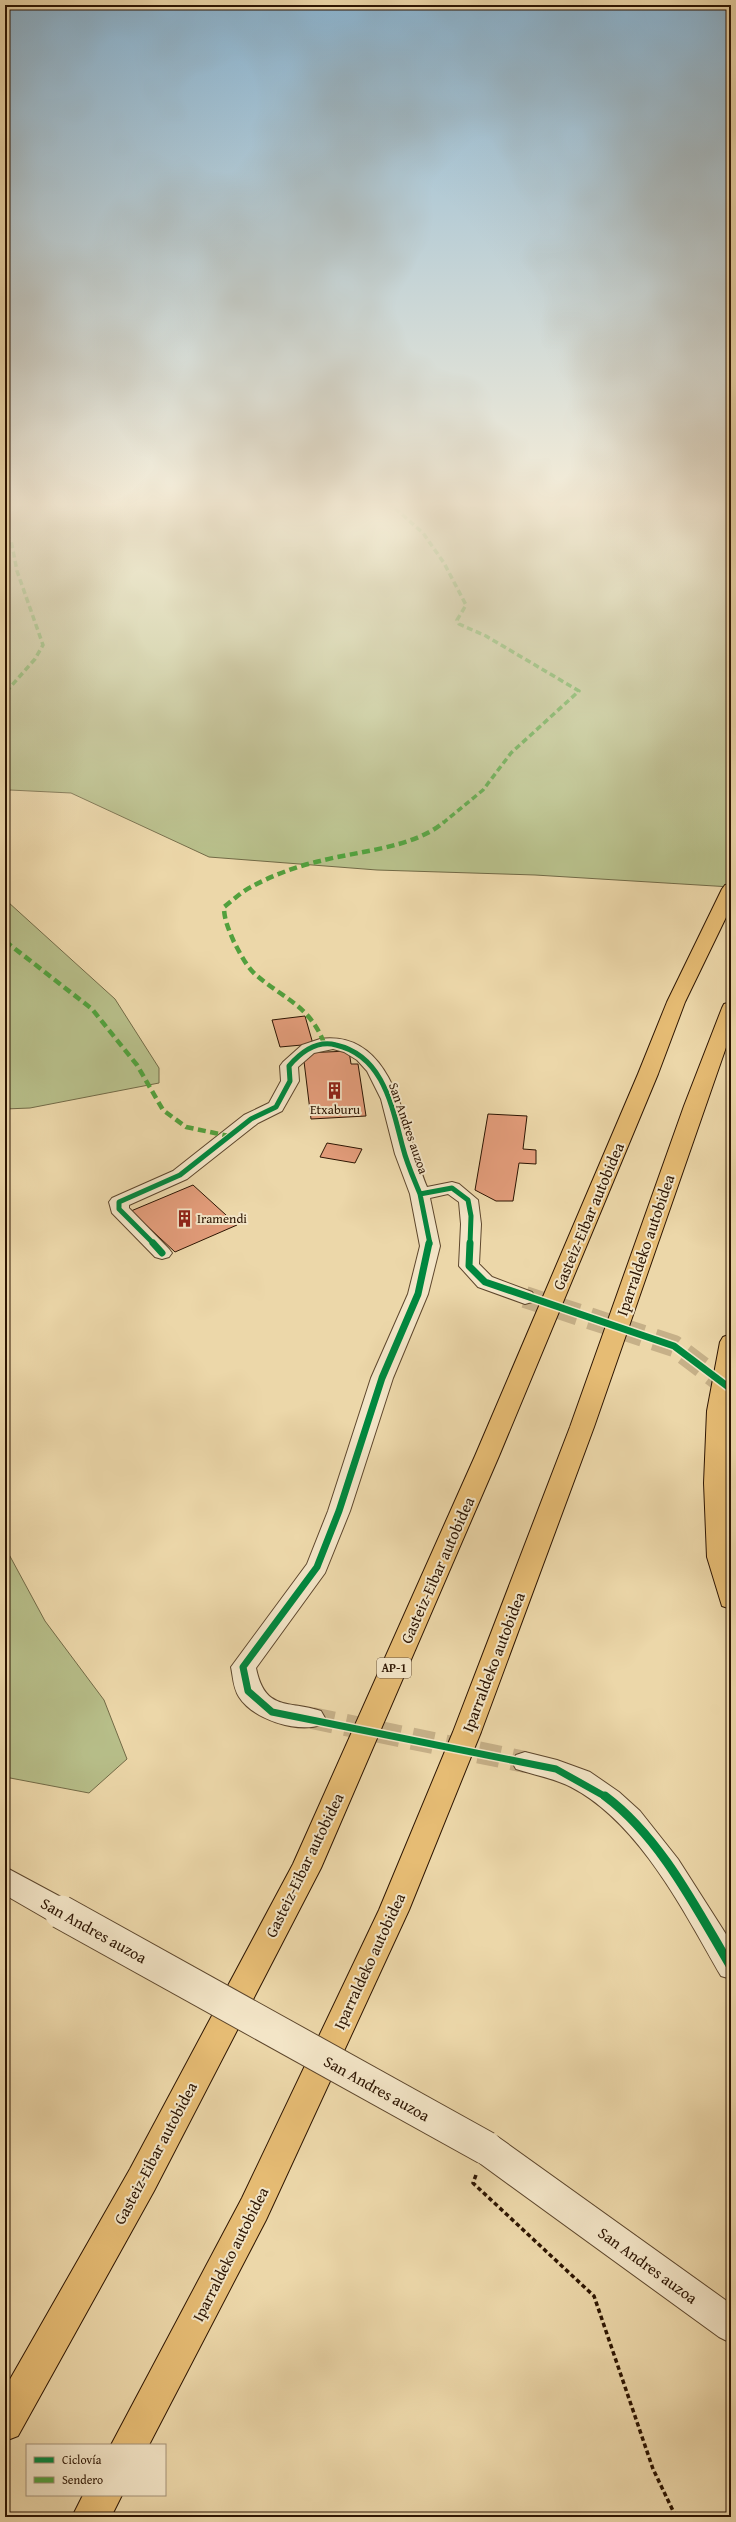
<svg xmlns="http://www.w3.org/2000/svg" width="736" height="2522" viewBox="0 0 736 2522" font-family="'Gentium Book Plus',serif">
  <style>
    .green { fill: #b7be89; stroke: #726a46 }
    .building { fill: #e29c7a; stroke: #2d1502 }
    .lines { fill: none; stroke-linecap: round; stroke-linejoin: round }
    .minor-tunnel { stroke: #c6b088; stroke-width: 22; stroke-dasharray: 22 12; stroke-linecap: butt }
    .minor-casing { stroke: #5d462c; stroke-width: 2 }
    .tertiary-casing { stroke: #5d462c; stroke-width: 2 }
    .primary-casing { stroke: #2d1502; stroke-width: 2 }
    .motorway-casing { stroke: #2d1502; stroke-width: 2 }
    .path { stroke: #2d1502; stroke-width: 3.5; stroke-dasharray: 4.5 3; stroke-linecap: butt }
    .minor { fill: #f3e5c7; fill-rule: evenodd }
    .tertiary { fill: #f3e5c7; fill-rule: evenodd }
    .primary { fill: #e6bc74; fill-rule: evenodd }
    .motorway { fill: #e6bc74; fill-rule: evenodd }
    .tertiary-bridge-casing { stroke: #5d462c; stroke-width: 35; stroke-linecap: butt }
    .tertiary-bridge { stroke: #f3e5c7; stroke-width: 33 }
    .quiet-far1 { stroke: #52a03d; stroke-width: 3.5; stroke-dasharray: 6 3.5; stroke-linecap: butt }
    .quiet { stroke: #52a03d; stroke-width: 4.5; stroke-dasharray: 8 4.5; stroke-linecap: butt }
    .cycleway-far2-casing { stroke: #f3e5c7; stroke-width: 7 }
    .cycleway-far1-casing { stroke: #f3e5c7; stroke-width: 10 }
    .cycleway-casing { stroke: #f3e5c7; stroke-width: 12 }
    .cycleway-far2 { stroke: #00873e; stroke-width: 5 }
    .cycleway-far1 { stroke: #00873e; stroke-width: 7 }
    .cycleway { stroke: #00873e; stroke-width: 9 }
    .labels { text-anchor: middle; stroke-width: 4; stroke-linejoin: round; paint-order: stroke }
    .shield { fill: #f3e5c7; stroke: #68533d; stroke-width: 1 }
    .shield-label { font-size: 12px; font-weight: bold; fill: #2d1502 }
    .poi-label { font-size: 13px; fill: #2d1502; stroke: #f3e5c7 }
    .street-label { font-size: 13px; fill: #2d1502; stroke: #f3e5c7 }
    .near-street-label { font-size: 16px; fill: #2d1502; stroke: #f3e5c7 }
  </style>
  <rect width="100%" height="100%" fill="#ecd7a9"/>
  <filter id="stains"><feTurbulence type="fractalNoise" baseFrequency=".005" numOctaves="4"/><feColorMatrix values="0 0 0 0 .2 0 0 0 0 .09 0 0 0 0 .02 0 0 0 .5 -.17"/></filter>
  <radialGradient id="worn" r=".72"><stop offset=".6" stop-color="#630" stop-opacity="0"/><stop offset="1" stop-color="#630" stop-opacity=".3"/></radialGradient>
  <!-- green -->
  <path class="green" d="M5 502H731V887L535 875 377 870 209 857 71 793 10 790 5 799Z
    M5 894 8 902 115 999 159 1068V1083L30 1108 5 1109Z
    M5 1547 45 1621 104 1700 127 1759 89 1793 5 1777Z"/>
  <!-- building -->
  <path class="building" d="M305 1016 313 1044 280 1047 272 1020Z
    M349 1051 351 1064H358L366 1116 311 1119 303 1053Z
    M488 1114 527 1116 523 1149 536 1150V1164L519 1163 513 1201H496L475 1190Z
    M327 1143 362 1149 355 1163 320 1157Z
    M193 1185 237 1225 175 1252 131 1211Z"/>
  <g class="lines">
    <!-- minor-tunnel -->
    <path class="minor-tunnel" d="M525 1297 674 1346 731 1389
      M312 1718 525 1762"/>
    <defs>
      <path id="minor" d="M320 1039C398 1029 405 1135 427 1187L452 1182 459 1184 478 1200 481 1224 479 1264 492 1277 532 1292 535 1297 532 1302 525 1304 478 1287 459 1266 461 1224 459 1202 448 1194 430 1198 440 1246 428 1294 393 1378 350 1511 325 1573 256 1668C265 1712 288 1700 321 1711L325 1718 321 1725C296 1733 253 1719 239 1697 233 1688 233 1676 231 1667L307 1564 328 1511 371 1378 408 1294 420 1246 410 1194 395 1154 381 1099 367 1071 357 1060 344 1052 333 1049 314 1053 298 1067 299 1081 282 1111 258 1123 187 1179 129 1205V1208L169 1249 172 1253 169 1257 162 1259 155 1257 112 1213 109 1202 112 1198 173 1171 244 1115 269 1103 281 1081 280 1066 283 1062 302 1045Z
        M525 1752 557 1760 590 1772 619 1792 640 1811 678 1859 731 1942V1979L721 1976C684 1912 639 1822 571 1787 553 1778 534 1775 516 1769L512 1762 516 1755Z"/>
      <path id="tertiary" d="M5 1867 72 1903 76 1912 72 1921 61 1925 50 1921 5 1895Z
        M486 2132 498 2137 731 2304V2343L719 2337 474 2159 470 2148 474 2137Z"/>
      <path id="primary" d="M731 1334 728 1483 731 1609 722 1606 707 1557 704 1483 707 1411 720 1342 723 1337Z"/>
      <path id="motorway" d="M731 884V907L685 1002 658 1074 499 1456 321 1868 154 2191 18 2436 5 2441V2388L130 2169 293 1864 475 1456 638 1074 667 1002 722 889 725 885Z
        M731 1002V1033L594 1427 481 1732 409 1910 266 2220 149 2445H111L242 2198 379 1910 453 1732 570 1427 684 1106 722 1008 724 1004Z
        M83 2495H122L111 2517H72Z"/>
    </defs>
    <!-- minor casing -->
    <use href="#minor" class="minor-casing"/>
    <!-- tertiary casing -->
    <use href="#tertiary" class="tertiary-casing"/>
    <!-- primary casing -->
    <use href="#primary" class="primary-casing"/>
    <!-- motorway casing -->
    <use href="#motorway" class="motorway-casing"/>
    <!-- path -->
    <path class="path" d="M476 2175 473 2183 594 2296 653 2469 676 2517"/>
    <!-- minor -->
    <use href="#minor" class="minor"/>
    <!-- tertiary -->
    <use href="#tertiary" class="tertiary"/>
    <!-- primary -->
    <use href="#primary" class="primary"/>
    <!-- motorway -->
    <use href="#motorway" class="motorway"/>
    <defs>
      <path id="tertiary-bridge" d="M61 1912 486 2148"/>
    </defs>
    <!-- tertiary-bridge casing -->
    <use href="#tertiary-bridge" class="tertiary-bridge-casing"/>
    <!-- tertiary-bridge -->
    <use href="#tertiary-bridge" class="tertiary-bridge"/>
    <!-- quiet-far1 -->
    <path class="quiet-far1" d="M388 502 423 533 444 563 466 605 457 620 459 624 486 636 579 691 511 753 483 790 443 823
      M5 536 11 540 17 571 43 645 35 659 5 693"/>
    <!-- quiet -->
    <path class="quiet" d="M5 941 92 1009 137 1065 163 1110 186 1127 229 1136
      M324 1043C310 1006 284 999 256 975 246 966 240 953 234 942 229 930 224 920 224 907 233 900 241 892 251 887 271 876 297 866 320 861 358 851 414 848 444 822"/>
    <defs>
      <path id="cycleway-far2" d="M420 1194 430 1244
        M154 1244 119 1209V1202L180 1175 251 1119 276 1107 290 1081 289 1066C301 1052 317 1040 336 1045 384 1056 392 1107 403 1148 407 1164 414 1179 420 1194L452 1188 468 1200 471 1216 470 1244"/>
      <path id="cycleway-far1" d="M153 1243 162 1253
        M429 1243 418 1294 382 1378 339 1511 317 1567 243 1667 248 1691 272 1712 556 1769 606 1797
        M470 1243 469 1266 485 1282 674 1346 731 1389"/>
      <path id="cycleway" d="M605 1796C661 1838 696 1908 731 1967"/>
    </defs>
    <!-- cycleway-far2 casing -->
    <use href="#cycleway-far2" class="cycleway-far2-casing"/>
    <!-- cycleway-far1 casing -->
    <use href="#cycleway-far1" class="cycleway-far1-casing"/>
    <!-- cycleway casing -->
    <use href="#cycleway" class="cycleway-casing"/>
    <!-- cycleway-far2 -->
    <use href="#cycleway-far2" class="cycleway-far2"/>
    <!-- cycleway-far1 -->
    <use href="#cycleway-far1" class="cycleway-far1"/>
    <!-- cycleway -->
    <use href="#cycleway" class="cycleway"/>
  </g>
  <!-- sky -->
  <linearGradient id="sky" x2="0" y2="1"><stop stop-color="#8ab5d3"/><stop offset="0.59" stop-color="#f6edd8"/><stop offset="1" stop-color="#f6edd8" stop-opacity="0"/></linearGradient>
  <rect width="736" height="855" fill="url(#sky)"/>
  <!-- icons -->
  <defs>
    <symbol id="building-bare" viewBox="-9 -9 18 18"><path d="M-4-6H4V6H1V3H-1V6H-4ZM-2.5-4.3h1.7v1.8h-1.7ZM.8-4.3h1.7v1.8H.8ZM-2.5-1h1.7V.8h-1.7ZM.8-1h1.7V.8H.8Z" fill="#8f2418" stroke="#f3e5c7" stroke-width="2.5" paint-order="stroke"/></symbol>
  </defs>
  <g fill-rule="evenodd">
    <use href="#building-bare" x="322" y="1078" width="25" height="25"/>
    <use href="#building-bare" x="172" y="1206" width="25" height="25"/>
  </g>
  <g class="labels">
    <!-- shield labels -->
    <rect class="shield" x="377" y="1658" width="34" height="20" rx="3"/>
    <g class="shield-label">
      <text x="394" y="1672">AP-1</text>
    </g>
    <!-- poi labels -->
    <g class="poi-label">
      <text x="335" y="1114">Etxaburu</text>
      <text x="197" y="1223" text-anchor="start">Iramendi</text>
    </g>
    <!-- street labels -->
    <g class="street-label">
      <text transform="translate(409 1128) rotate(71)" y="5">San Andres auzoa</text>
    </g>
    <!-- near-street labels -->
    <g class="near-street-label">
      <text transform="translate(588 1216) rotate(-67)" y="6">Gasteiz-Eibar autobidea</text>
      <text transform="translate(645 1245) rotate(-71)" y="6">Iparraldeko autobidea</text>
      <text transform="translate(437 1570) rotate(-66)" y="6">Gasteiz-Eibar autobidea</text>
      <text transform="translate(493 1662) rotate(-69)" y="6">Iparraldeko autobidea</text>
      <text transform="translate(304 1865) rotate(-64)" y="6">Gasteiz-Eibar autobidea</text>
      <text transform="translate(94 1930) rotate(29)" y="6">San Andres auzoa</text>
      <text transform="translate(369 1961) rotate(-65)" y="6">Iparraldeko autobidea</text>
      <text transform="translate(377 2088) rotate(29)" y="6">San Andres auzoa</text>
      <text transform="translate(155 2153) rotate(-62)" y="6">Gasteiz-Eibar autobidea</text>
      <text transform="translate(230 2254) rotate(-63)" y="6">Iparraldeko autobidea</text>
      <text transform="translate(648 2265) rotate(36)" y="6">San Andres auzoa</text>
    </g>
  </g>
  <!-- margin -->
  <rect width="736" height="2522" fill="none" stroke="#ecd7a9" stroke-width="20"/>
  <rect x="6" y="6" width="724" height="2510" fill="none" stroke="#2d1502" stroke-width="2"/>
  <rect x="10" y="10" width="716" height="2502" fill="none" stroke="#2d1502"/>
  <!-- legend -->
  <rect x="26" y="2444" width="140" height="52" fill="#f3e5c7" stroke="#a49278"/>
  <rect x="34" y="2457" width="20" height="6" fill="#00873e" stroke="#a49278"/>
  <text x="62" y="2464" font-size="12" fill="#2d1502">Ciclovía</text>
  <rect x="34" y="2477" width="20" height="6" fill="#52a03d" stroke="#a49278"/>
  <text x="62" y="2484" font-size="12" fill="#2d1502">Sendero</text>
  <rect width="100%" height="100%" filter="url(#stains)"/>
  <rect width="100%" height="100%" fill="url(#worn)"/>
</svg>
